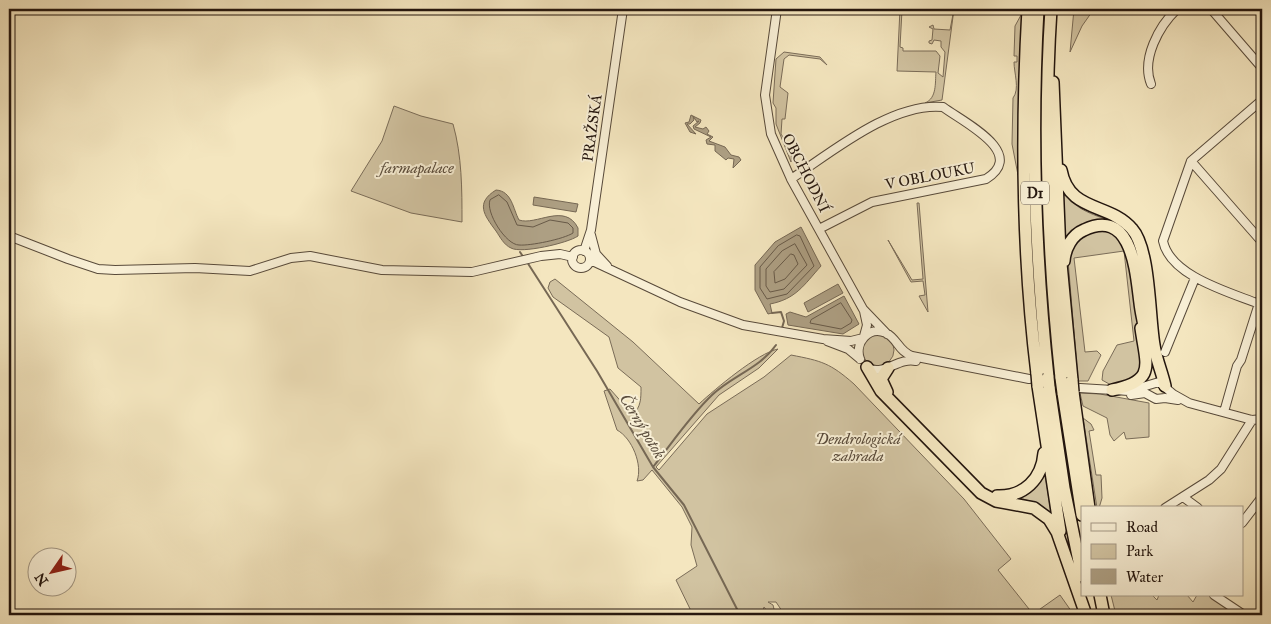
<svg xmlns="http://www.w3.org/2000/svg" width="1271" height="624" viewBox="0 0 1271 624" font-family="'IM FELL Great Primer',serif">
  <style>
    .green { fill: #d1c3a1; stroke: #7a6c58 }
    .water { fill: #ad9f83; stroke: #766854 }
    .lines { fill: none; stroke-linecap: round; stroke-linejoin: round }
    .shore { stroke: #685a48; stroke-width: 1 }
    .stream { stroke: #766854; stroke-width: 2 }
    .minor-casing { stroke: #584a3a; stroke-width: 10 }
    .highway-casing { stroke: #24160e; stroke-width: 14 }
    .minor { stroke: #f8efd5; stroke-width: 8 }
    .highway { stroke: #f4e6bf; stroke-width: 11 }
    .highway-bridge-casing { stroke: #24160e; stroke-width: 14; stroke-linecap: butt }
    .highway-bridge { stroke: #f4e6bf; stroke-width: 11 }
    .labels { text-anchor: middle; stroke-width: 4; stroke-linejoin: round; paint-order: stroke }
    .shield { fill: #f8efd5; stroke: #64574a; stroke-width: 1 }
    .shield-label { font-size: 14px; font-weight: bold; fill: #24160e }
    .street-label { font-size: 15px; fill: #24160e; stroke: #f8efd5 }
    .park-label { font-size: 15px; font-style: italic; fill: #584a3a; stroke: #f8efd5 }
    .water-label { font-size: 16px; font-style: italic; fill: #5b4d3d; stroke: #f8efd5 }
  </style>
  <rect width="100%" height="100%" fill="#f4e6bf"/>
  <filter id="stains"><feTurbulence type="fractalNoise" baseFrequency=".004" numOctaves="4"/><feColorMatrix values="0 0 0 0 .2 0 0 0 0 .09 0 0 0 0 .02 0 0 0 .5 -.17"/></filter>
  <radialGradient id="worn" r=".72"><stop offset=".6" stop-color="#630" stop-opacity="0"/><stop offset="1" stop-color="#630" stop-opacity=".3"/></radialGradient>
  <!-- green -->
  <path class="green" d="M900 9H905L902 10 900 47 903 48V51H936L940 56 938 73 943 77 945 52 941 47V41L934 40 932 44 929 43V41L932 40 933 29 929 27 933 25 934 29 950 30 954 9 942 100 925 103C937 98 935 83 936 72L897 71Z
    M1074 9H1094L1082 26 1070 52Z
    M1021 15 1022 16 1018 175 1012 144 1013 98C1020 89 1014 73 1014 62H1017V56H1014L1015 26Z
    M784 52 820 57 827 65 820 59 789 55 784 59 780 87 788 93 785 119H782L781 134 792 151 791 162 776 124V108L773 103 776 59Z
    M394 106 421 116 453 124C462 156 462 189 462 222L411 213 351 191 382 141Z
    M1062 193C1069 195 1074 204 1080 208 1098 219 1117 219 1130 238 1107 215 1087 218 1065 239Z
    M917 203H919L928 312 919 296 925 295 923 281 911 282 888 240 912 280 923 279Z
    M1096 229 1115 233 1129 253 1143 364 1138 378 1111 385 1102 380 1103 371 1117 345 1134 341 1124 251 1074 258 1085 352 1097 351 1101 355 1088 381H1078L1068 260 1073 242Z
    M555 279 633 342 699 404C715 389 758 353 778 349L759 368 719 395 656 467 659 470 707 414 764 377 791 355C822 361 830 363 854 384L964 499 1011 559 998 570 1033 614 1060 595 1074 615H780L782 611 776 602H768L773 605 774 609 770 615 764 607 762 615H693L676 580 697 566 691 545 692 527 682 507 652 470 643 480 637 481C643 465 632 438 617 430L604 391 610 389 633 415C641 406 641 399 641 387L618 368 609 337 553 297 548 288 550 282Z
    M862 350a16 16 0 1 1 32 0a16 16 0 1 1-32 0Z
    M1080 393 1100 394 1149 403V437L1126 439 1124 432 1114 441 1110 435 1107 418 1083 406Z
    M1083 418 1091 424 1094 430 1089 431 1096 475H1101L1102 498 1099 508H1097Z
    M1045 473 1051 513 1039 504 1020 498 1033 490Z
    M1111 595H1152L1157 600 1159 595H1187L1193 602 1197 595H1208L1238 615H1116Z"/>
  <!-- water -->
  <path class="water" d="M691 115 701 120 700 123 695 127 703 129 706 127 709 131 707 134 713 137 709 141 725 147 731 155 739 157 741 160 733 168 734 159 728 158 726 160 715 151V145L707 144 706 140 711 137 694 129 693 126 699 121 697 122 693 116 694 120 690 124H687L696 134 690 132 685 123 689 122Z
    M496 190C512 191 513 209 519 220 536 226 565 202 578 228V236C568 243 521 254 511 248 504 245 500 237 496 231 484 215 475 203 496 190Z
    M534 197 578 204 576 212 533 205Z
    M801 227 821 266C804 285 796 299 770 304L772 313 768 314 755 290V265L775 242Z
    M838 284 843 293 808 312 804 303Z
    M844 296 859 324 843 334 788 325 786 314 790 312 806 317Z"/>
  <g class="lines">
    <!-- shore -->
    <path class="shore" d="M499 195 507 202 517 225 533 227 550 220 568 223 573 228V233C564 239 530 246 519 245 506 245 485 212 490 200Z
      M797 235 800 236 814 266 787 294 767 299 760 288V267L778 246Z
      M795 244 807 265 784 289 770 292 766 286V269L782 251Z
      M791 254 794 255 798 264 785 279 775 283 774 272Z
      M841 303 852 320 851 323 841 329 810 323 811 320Z"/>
    <!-- stream -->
    <path class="stream" d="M520 252 524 258
      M527 262 597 371 653 467 684 505 740 615
      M772 313 781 312 784 321 782 328
      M653 467C672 443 690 416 712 395 732 376 760 368 776 345"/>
    <defs>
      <path id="minor" d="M777 9 765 95 771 134 791 179 863 309 887 334
        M1211 9 1262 68
        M1151 84C1141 59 1159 26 1177 9
        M1191 161 1262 242
        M791 179C832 152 892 102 943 107 963 122 1028 153 986 179L872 202 819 229
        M591 235 596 254 607 266
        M9 236 68 259 98 269 115 270 195 268 250 271 291 258 310 256 382 270 472 272 541 256 560 254 573 257
        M572 259a9 9 0 1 1 18 0a9 9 0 1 1-18 0Z
        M584 251 591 230 623 9
        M590 260 680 302 743 325 823 339 851 341 863 338
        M1259 304C1229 292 1170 276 1163 241L1191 161 1262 100
        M864 311 867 325 864 336
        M827 341 848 349 860 359
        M1165 352 1195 278
        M860 359C854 343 869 325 886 333 897 338 899 352 912 356L1029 379
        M868 368C885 376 898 357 916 361
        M1080 388 1129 391 1159 382 1173 394 1189 403 1252 420 1262 419
        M1131 395 1145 393 1156 399 1165 398 1178 400
        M1224 412 1237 366 1241 360 1262 294
        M1183 497 1198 508
        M1165 508 1209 480 1221 469 1252 420
        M1242 523 1262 497
        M1214 595 1244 615"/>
      <path id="highway" d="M1028 9C1021 131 1022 252 1037 374
        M1038 9C1031 132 1035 254 1048 377
        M1051 9C1043 132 1048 255 1061 378
        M1053 82 1060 253 1072 380
        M1061 170C1069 213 1109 202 1132 229 1150 249 1149 316 1154 345 1156 359 1162 372 1165 386
        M1064 261C1065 248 1072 235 1084 230 1133 207 1136 274 1140 303 1141 313 1144 323 1145 333
        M867 367 881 391 981 493 996 501 1034 508 1049 519 1057 532 1086 615
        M1038 386 1060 531
        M1049 387 1064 488 1082 576
        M1112 390C1157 381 1146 365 1141 328
        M887 392 881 379 888 368
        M1073 392 1089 508
        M1063 393 1082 515
        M997 496C1024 497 1042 479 1044 453
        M1100 595 1104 615"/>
    </defs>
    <!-- minor casing -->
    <use href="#minor" class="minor-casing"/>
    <!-- highway casing -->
    <use href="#highway" class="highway-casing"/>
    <!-- minor -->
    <use href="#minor" class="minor"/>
    <!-- highway -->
    <use href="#highway" class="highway"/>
    <defs>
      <path id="highway-bridge" d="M1037 374 1038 386
        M1048 377 1049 387
        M1061 378 1063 393
        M1072 380 1073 392"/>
    </defs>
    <!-- highway-bridge casing -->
    <use href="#highway-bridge" class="highway-bridge-casing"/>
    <!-- highway-bridge -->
    <use href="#highway-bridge" class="highway-bridge"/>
  </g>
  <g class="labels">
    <!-- shield labels -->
    <rect class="shield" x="1021" y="181.5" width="28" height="23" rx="4"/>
    <g class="shield-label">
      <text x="1035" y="198">D1</text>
    </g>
    <!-- street labels -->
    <g class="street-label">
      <text transform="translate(592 128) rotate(-82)" y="5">PRAŽSKÁ</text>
      <text transform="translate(806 173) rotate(63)" y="5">OBCHODNÍ</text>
      <text transform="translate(930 176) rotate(-11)" y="5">V OBLOUKU</text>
    </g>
    <!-- park labels -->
    <g class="park-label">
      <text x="417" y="173">farmapalace</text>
      <text x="858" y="444">Dendrologická<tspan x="858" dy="17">zahrada</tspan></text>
    </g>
    <!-- water labels -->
    <g class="water-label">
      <text transform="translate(643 426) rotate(59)" y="6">Černý potok</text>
    </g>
  </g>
  <!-- margin -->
  <rect width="1271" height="624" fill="none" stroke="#f4e6bf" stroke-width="30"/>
  <rect x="10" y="10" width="1251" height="604" fill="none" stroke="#24160e" stroke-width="2.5"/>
  <rect x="15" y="15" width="1241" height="594" fill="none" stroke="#24160e"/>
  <!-- legend -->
  <rect x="1081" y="506" width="162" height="90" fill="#f8efd5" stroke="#a39885"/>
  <rect x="1091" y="523" width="25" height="8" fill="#f8efd5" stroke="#a39885"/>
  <text x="1126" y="532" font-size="15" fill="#24160e">Road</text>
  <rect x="1091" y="544" width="25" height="15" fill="#d1c3a1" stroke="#a39885"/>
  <text x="1126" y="556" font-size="15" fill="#24160e">Park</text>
  <rect x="1091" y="569" width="25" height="15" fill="#ad9f83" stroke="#a39885"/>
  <text x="1126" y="582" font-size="15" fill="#24160e">Water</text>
  <!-- north arrow -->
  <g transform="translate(52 572) rotate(236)"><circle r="24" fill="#f8efd5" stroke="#a39885"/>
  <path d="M0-4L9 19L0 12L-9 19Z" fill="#8f2418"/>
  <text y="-8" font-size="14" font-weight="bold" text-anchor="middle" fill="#24160e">N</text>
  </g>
  <rect width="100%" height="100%" filter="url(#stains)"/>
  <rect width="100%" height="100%" fill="url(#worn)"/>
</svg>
